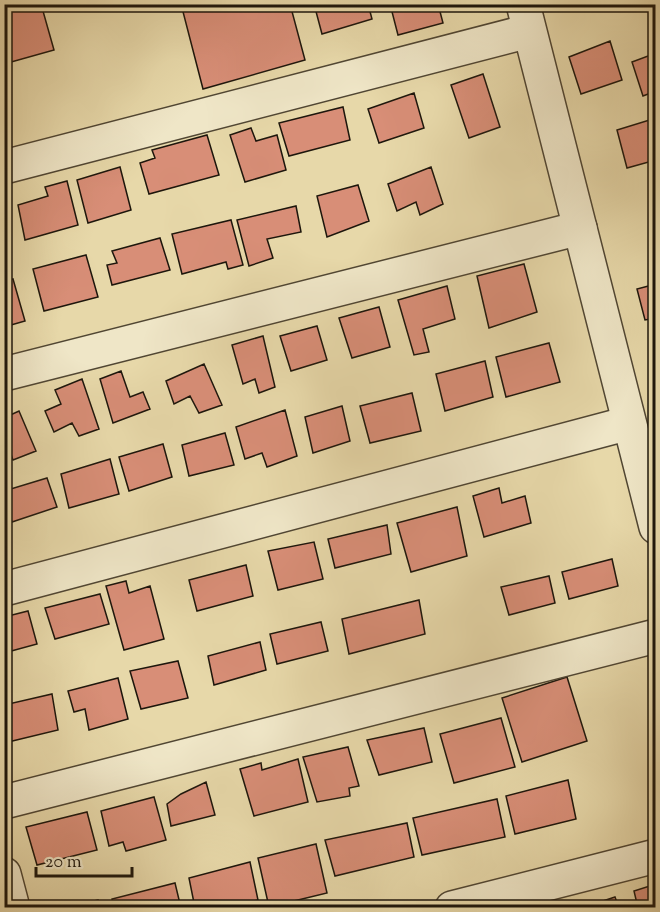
<svg xmlns="http://www.w3.org/2000/svg" width="660" height="912" viewBox="0 0 660 912" font-family="'Sorts Mill Goudy',serif">
  <style>
    .building { fill: #d88e77; stroke: #1d160c; stroke-width: 1.5 }
    .lines { fill: none; stroke-linecap: round; stroke-linejoin: round }
    .minor-casing { stroke: #504633; stroke-width: 36 }
    .tertiary-casing { stroke: #504633; stroke-width: 36 }
    .minor { stroke: #efe6c7; stroke-width: 33 }
    .tertiary { stroke: #efe6c7; stroke-width: 33 }
  </style>
  <rect width="100%" height="100%" fill="#e7d8a9"/>
  <filter id="stains"><feTurbulence type="fractalNoise" baseFrequency=".00333" numOctaves="4"/><feColorMatrix values="0 0 0 0 .2 0 0 0 0 .09 0 0 0 0 .02 0 0 0 .5 -.17"/></filter>
  <radialGradient id="worn" r=".72"><stop offset=".6" stop-color="#630" stop-opacity="0"/><stop offset="1" stop-color="#630" stop-opacity=".3"/></radialGradient>
  <!-- building -->
  <path class="building" d="M4 4H41L54 50 4 64Z
    M181 4H290L305 60 203 89Z
    M314 4H368L372 19 322 34Z
    M390 4H438L443 23 398 35Z
    M610 41 622 80 581 94 569 57Z
    M656 53V91L643 96 632 62Z
    M483 74 500 127 469 138 451 85Z
    M414 93 424 128 379 143 368 109Z
    M343 107 350 140 289 156 279 123Z
    M656 118V160L627 168 617 130Z
    M251 128 256 141 277 135 286 170 245 182 230 135Z
    M207 135 219 175 149 194 140 163 155 158 152 150Z
    M120 167 131 210 88 223 77 180Z
    M431 167 443 204 420 215 416 202 397 211 388 184Z
    M67 181 78 225 25 240 18 205 48 196 45 187Z
    M358 185 369 221 327 237 317 196Z
    M296 206 301 232 267 239 273 258 249 266 237 220Z
    M231 220 243 265 228 269 226 262 182 274 172 234Z
    M160 238 170 270 112 285 107 265 117 263 112 251Z
    M86 255 98 297 44 311 33 269Z
    M524 264 537 312 489 328 477 276Z
    M13 279 25 321 4 327V281Z
    M656 284V318L645 320 637 289Z
    M447 286 455 319 423 329 429 352 414 355 398 300Z
    M379 307 390 347 352 358 339 318Z
    M317 326 327 360 291 371 280 336Z
    M263 336 275 387 259 393 255 379 243 384 232 345Z
    M549 343 560 382 506 397 496 357Z
    M485 361 493 397 445 411 436 374Z
    M204 364 222 405 199 413 190 396 174 404 166 381Z
    M656 365V392L649 366Z
    M121 371 130 397 143 392 150 409 113 423 100 379Z
    M82 379 99 429 79 436 72 423 54 432 45 411 61 404 55 390Z
    M412 393 421 431 370 443 360 406Z
    M342 406 350 441 313 453 305 417Z
    M285 410 297 456 267 467 262 453 245 459 236 427Z
    M19 411 36 451 13 460 8 446 4 447V414L6 417Z
    M225 433 234 465 189 476 182 445Z
    M163 444 172 477 129 491 119 457Z
    M110 459 119 494 69 508 61 474Z
    M47 478 57 507 12 522 4 499V491Z
    M499 488 502 503 525 496 531 523 484 537 473 496Z
    M457 507 467 556 411 572 397 523Z
    M387 525 391 554 335 568 328 539Z
    M314 542 323 579 278 590 268 551Z
    M612 559 618 586 569 599 562 572Z
    M246 565 253 596 197 611 189 580Z
    M549 576 555 603 509 615 501 587Z
    M126 581 129 593 150 586 164 639 124 650 106 586Z
    M100 594 109 624 55 639 45 608Z
    M419 600 425 634 349 654 342 619Z
    M28 611 37 644 4 653V617Z
    M321 622 328 651 277 664 270 634Z
    M260 642 266 670 214 685 208 656Z
    M178 661 188 698 141 709 130 671Z
    M567 677 587 741 522 762 502 698Z
    M118 678 128 719 89 730 85 709 74 712 68 691Z
    M52 694 58 730 4 743V705Z
    M501 718 515 767 454 783 440 734Z
    M424 728 432 762 379 775 367 740Z
    M348 747 359 786 349 788 350 796 317 802 303 757Z
    M298 759 308 802 254 816 240 769 261 763 262 770Z
    M568 780 576 819 515 834 506 796Z
    M206 782 215 815 171 826 167 804 181 794Z
    M154 797 166 840 126 851 123 842 109 846 101 811Z
    M497 799 505 837 422 855 413 818Z
    M87 812 97 850 37 865 26 827Z
    M407 823 414 857 335 876 325 840Z
    M316 844 327 893 269 907 258 858Z
    M250 862 258 900 239 905V908H195L189 878Z
    M175 883 181 908H114L112 899Z
    M656 884V908H638L634 891Z
    M615 897 619 908H582Z
    M98 900 99 908H67Z"/>
  <g class="lines">
    <defs>
      <path id="minor" d="M4 167 529 31
        M4 374 580 228
        M4 589 629 423
        M4 802 656 636
        M4 874 13 908
        M452 908 656 856"/>
      <path id="tertiary" d="M523 4 656 527"/>
    </defs>
    <!-- minor casing -->
    <use href="#minor" class="minor-casing"/>
    <!-- tertiary casing -->
    <use href="#tertiary" class="tertiary-casing"/>
    <!-- minor -->
    <use href="#minor" class="minor"/>
    <!-- tertiary -->
    <use href="#tertiary" class="tertiary"/>
  </g>
  <!-- margin -->
  <rect width="660" height="912" fill="none" stroke="#e7d8a9" stroke-width="24"/>
  <rect x="6" y="6" width="648" height="900" fill="none" stroke="#1d160c" stroke-width="3"/>
  <rect x="12" y="12" width="636" height="888" fill="none" stroke="#1d160c" stroke-width="1.5"/>
  <!-- scale -->
  <path d="M36 867v9h96v-9" fill="none" stroke="#1d160c" stroke-width="3"/>
  <text x="45" y="867" font-size="18" fill="#1d160c" stroke="#efe6c7" stroke-width="4.5" paint-order="stroke">20 m</text>
  <rect width="100%" height="100%" filter="url(#stains)"/>
  <rect width="100%" height="100%" fill="url(#worn)"/>
</svg>
